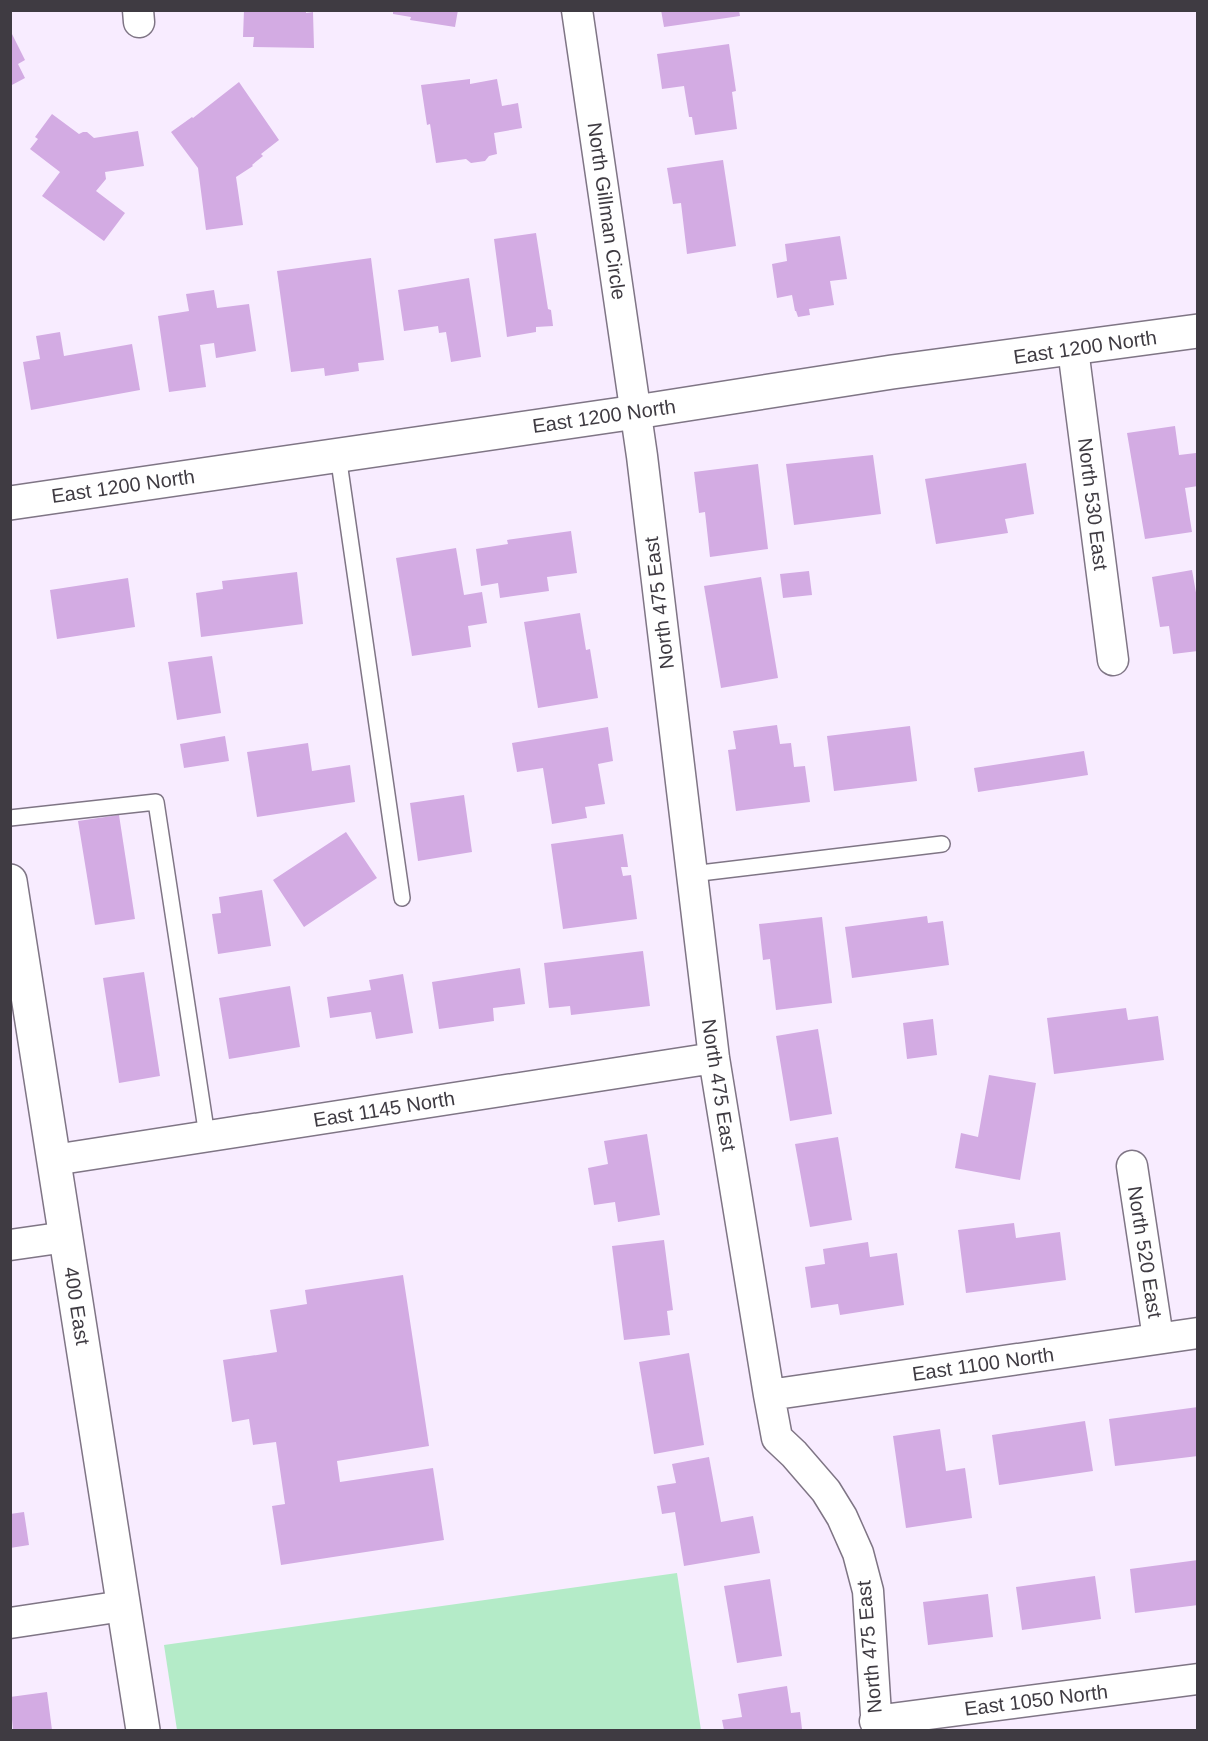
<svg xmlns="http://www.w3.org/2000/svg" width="1208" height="1741" viewBox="0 0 1208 1741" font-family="Helvetica,sans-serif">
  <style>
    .green { fill: #b4ebc8 }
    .building { fill: #d3abe3 }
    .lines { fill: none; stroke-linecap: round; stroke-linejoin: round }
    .service-casing { stroke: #7f7585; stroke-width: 18 }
    .minor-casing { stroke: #7f7585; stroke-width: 33 }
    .tertiary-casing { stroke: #7f7585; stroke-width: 36 }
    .service { stroke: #fff; stroke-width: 15 }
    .minor { stroke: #fff; stroke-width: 30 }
    .tertiary { stroke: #fff; stroke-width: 33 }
    .labels { text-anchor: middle; stroke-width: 6; stroke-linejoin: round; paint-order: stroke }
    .street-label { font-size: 20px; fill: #3f3b42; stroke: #fff }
  </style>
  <rect width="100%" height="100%" fill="#f8ecff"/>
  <!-- green -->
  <path class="green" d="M677 1573 701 1730H177L164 1645Z"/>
  <!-- building -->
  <path class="building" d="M244 10H306V13L313 12 314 48 253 47 254 37H243Z
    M393 10H458L455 27 410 20 411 17 393 14Z
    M661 10H739L740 16 664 27Z
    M10 30 25 60 18 64 25 78 10 86Z
    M729 44 736 91 732 92 737 129 695 135 692 117H689L684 86 662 89 657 54Z
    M470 79V84L497 79 502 106 518 103 522 128 494 133 497 154 489 156 485 161 471 163 466 159 436 163 430 124 427 125 421 85Z
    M239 82 279 140 261 154 263 156 252 165 253 166 236 177 243 225 206 230 198 168 171 132 192 117 193 118Z
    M52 114 79 134 83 132H87L94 138 138 131 144 166 105 172 106 179 96 191 125 213 104 241 42 196 60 172 30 149 38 139 35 137Z
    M723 160 736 246 687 254 681 203 673 204 667 168Z
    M536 233 548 309 551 310 553 326 536 327V332L507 337 494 239Z
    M840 236 847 279 830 281 834 305 809 309 810 315 798 317 796 311H795L792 295 777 298 772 264 787 261 785 244Z
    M371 258 384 360 358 363 359 371 325 376 324 368 291 372 277 271Z
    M469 278 481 357 451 362 446 332 439 333 438 326 404 331 398 290Z
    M214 290 217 308 249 304 256 351 216 358 214 343 200 345 206 387 169 392 158 316 189 311 186 294Z
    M60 332 64 356 132 344 140 390 31 410 23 362 40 359 36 336Z
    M1175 426 1179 455 1196 453 1198 486 1185 488 1192 532 1145 539 1127 433Z
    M873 455 881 514 794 525 786 464Z
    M1026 463 1034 514 1005 519 1008 533 936 544 925 479Z
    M758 464 768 549 710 557 705 512 699 513 694 472Z
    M571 531 577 573 547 577 549 591 500 598 498 583 481 586 476 549 508 544 507 540Z
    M456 548 464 595 482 592 487 623 468 626 471 647 412 656 396 558Z
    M1192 570 1198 604V651L1173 654 1169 626 1160 627 1152 577Z
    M809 571 812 595 783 598 780 574Z
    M297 572 303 624 201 637 196 593 223 589 222 581Z
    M761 577 778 678 721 688 704 586Z
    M128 578 135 627 57 639 50 590Z
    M580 613 586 650 590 649 598 698 538 708 524 622Z
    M212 656 221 713 177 720 168 662Z
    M777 725 780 744 791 743 794 767 805 766 810 802 736 811 728 750 736 749 733 731Z
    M910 726 917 781 834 791 827 736Z
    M608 727 613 761 598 764 605 804 585 807 587 818 552 824 543 768 517 772 512 743Z
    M225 736 229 761 184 768 180 744Z
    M308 743 312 771 350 765 355 802 257 817 247 752Z
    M1084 751 1088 775 978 792 974 768Z
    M464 795 472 852 418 861 410 803Z
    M119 815 135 919 95 925 78 821Z
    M346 832 377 878 304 927 273 880Z
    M623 834 628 867H621L623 876 631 875 637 919 563 929 551 844Z
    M262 890 271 946 218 954 212 914 221 913 219 897Z
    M927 916 928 923 943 921 949 965 852 978 845 927Z
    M822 917 832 1003 776 1010 770 959 763 960 759 924Z
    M643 951 650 1006 571 1015 570 1006 549 1008 544 963Z
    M520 968 525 1004 493 1008 494 1021 439 1029 432 982Z
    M144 972 160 1076 119 1083 103 978Z
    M403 974 413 1033 376 1039 371 1012 330 1018 327 997 371 990 369 980Z
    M290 986 300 1047 229 1059 219 998Z
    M1126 1008 1128 1020 1158 1016 1164 1060 1054 1074 1047 1018Z
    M933 1019 937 1055 907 1059 903 1023Z
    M818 1029 832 1114 790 1121 776 1036Z
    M989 1075 1036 1083 1020 1180 955 1168 961 1133 978 1137Z
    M647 1134 660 1215 618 1222 615 1202 594 1205 588 1168 608 1164 604 1141Z
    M838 1137 852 1220 810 1227 795 1144Z
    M1014 1223 1016 1238 1060 1232 1066 1280 966 1293 958 1230Z
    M664 1240 673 1310 667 1311 670 1335 624 1340 612 1246Z
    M868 1242 870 1257 897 1253 904 1305 840 1315 838 1304 811 1308 805 1267 825 1264 823 1249Z
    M403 1275 429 1446 337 1461 340 1482 433 1468 444 1540 281 1565 272 1506 285 1504 276 1442 253 1445 249 1419 232 1422 223 1360 277 1352 270 1310 307 1304 305 1290Z
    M689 1353 704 1445 654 1454 639 1362Z
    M1198 1407V1456L1115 1466 1109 1419Z
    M1085 1421 1093 1471 999 1485 992 1435Z
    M940 1429 946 1471 965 1468 972 1518 906 1528 893 1436Z
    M709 1457 721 1522 753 1516 760 1553 684 1566 675 1512 662 1514 657 1486 676 1483 672 1464Z
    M24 1512 29 1545 10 1548V1514Z
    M1198 1560V1605L1135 1613 1130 1569Z
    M1095 1576 1101 1619 1022 1630 1016 1587Z
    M770 1579 782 1656 737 1663 724 1586Z
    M988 1594 993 1637 928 1645 923 1602Z
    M787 1686 791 1713 800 1712 802 1729 794 1730H724L722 1720 742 1717 738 1694Z
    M47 1692 52 1730H13L10 1697Z"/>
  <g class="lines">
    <defs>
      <path id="service" d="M338 455 402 898
        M10 818 156 802 207 1136
        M692 874 942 844"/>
      <path id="minor" d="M138 10 139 22
        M577 10 642 456 714 1058 769 1395 777 1438 794 1454 826 1491 842 1517 858 1553 868 1591 877 1730
        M1073 349 1113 660
        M54 1160 714 1058
        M1132 1166 1158 1338
        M10 1245 66 1237
        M769 1395 1198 1333
        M10 1623 123 1606
        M875 1721 1198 1679"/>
      <path id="tertiary" d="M10 503 636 412 892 372 1198 331
        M10 881 143 1730"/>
    </defs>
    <!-- service casing -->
    <use href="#service" class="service-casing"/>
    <!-- minor casing -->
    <use href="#minor" class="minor-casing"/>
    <!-- tertiary casing -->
    <use href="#tertiary" class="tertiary-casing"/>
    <!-- service -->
    <use href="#service" class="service"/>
    <!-- minor -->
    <use href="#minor" class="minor"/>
    <!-- tertiary -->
    <use href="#tertiary" class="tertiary"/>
  </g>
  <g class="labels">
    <!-- street labels -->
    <g class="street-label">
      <text transform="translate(607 211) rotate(82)" y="7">North Gillman Circle</text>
      <text transform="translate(1085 347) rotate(-8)" y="7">East 1200 North</text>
      <text transform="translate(604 416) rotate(-8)" y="7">East 1200 North</text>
      <text transform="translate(123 486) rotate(-8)" y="7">East 1200 North</text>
      <text transform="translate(1093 504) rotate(83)" y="7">North 530 East</text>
      <text transform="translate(659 603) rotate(-97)" y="7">North 475 East</text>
      <text transform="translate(719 1085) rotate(81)" y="7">North 475 East</text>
      <text transform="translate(384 1109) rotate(-9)" y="7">East 1145 North</text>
      <text transform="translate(1145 1252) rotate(81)" y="7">North 520 East</text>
      <text transform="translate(77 1306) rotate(81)" y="7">400 East</text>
      <text transform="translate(983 1364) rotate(-8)" y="7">East 1100 North</text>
      <text transform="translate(869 1647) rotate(-95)" y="7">North 475 East</text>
      <text transform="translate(1036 1700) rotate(-7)" y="7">East 1050 North</text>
    </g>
  </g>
  <!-- border -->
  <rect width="1208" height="1741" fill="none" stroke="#3f3b42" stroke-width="24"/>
</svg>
